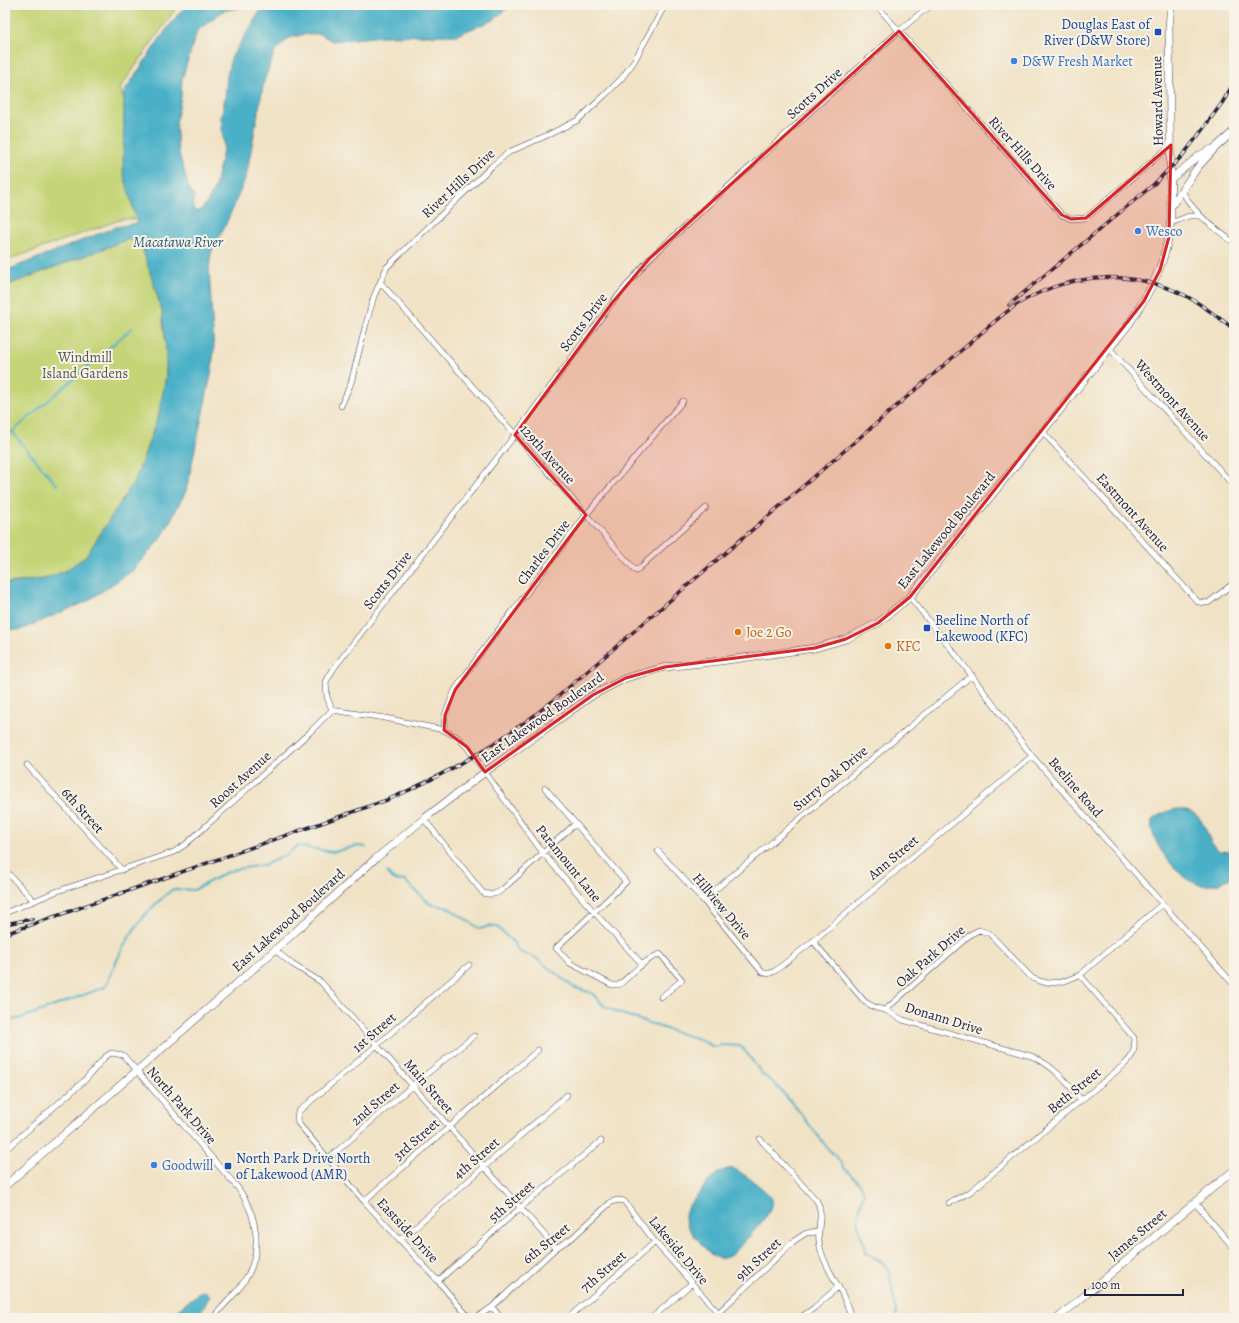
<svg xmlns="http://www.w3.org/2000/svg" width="1239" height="1323" viewBox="0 0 1239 1323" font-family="Alegreya,serif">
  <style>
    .green { fill: #c5d476; stroke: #747b58 }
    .water { fill: #48b0c7; stroke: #356981 }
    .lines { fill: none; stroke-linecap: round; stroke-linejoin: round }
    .stream { stroke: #48b0c7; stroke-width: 2 }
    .street-casing { stroke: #413f50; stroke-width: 6 }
    .secondary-casing { stroke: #413f50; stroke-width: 8 }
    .street { stroke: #fff; stroke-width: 5 }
    .secondary { stroke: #fff; stroke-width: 7 }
    .rail-casing { stroke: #22223b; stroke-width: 3.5 }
    .rail { stroke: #f7f3e8; stroke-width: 2; stroke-dasharray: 6; stroke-linecap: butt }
    .marked { fill: #d62828; fill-opacity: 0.2; stroke: #d62828; stroke-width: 3; stroke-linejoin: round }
    .transit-dot { fill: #1a4fb4; stroke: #f7f3e8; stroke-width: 1.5 }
    .shop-dot { fill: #3f7fe0; stroke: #f7f3e8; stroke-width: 1.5 }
    .food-dot { fill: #e8710a; stroke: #f7f3e8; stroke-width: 1.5 }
    .labels { text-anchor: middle; stroke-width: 4; stroke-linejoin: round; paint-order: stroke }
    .transit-label { font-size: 14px; fill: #164399; stroke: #f7f3e8; text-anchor: start }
    .shop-label { font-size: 14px; fill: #366cbe; stroke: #f7f3e8; text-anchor: start }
    .street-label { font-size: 14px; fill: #22223b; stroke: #f7f3e8 }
    .park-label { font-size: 14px; fill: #53574d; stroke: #f7f3e8 }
    .food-label { font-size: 14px; fill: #c56008; stroke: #f7f3e8; text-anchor: start }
    .water-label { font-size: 15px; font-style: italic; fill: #315b73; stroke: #f7f3e8 }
  </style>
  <rect width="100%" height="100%" fill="#f7f3e8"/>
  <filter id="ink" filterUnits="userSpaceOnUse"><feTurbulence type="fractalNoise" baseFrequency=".025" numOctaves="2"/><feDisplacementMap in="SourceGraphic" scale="8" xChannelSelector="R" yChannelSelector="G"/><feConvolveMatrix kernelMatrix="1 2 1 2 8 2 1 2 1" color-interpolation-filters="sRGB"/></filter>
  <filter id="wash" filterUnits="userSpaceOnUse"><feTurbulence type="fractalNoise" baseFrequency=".012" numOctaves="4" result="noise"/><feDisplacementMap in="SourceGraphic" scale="16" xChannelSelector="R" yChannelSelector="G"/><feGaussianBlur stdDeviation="0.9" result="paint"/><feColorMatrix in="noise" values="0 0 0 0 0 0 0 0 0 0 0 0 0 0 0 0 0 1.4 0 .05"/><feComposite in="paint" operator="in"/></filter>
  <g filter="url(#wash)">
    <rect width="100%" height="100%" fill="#f0e2c5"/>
    <!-- green -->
    <path class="green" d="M5 5H178L120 88 144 161 143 219H122L5 261Z
      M129 239 142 243 162 311 167 349 166 376 159 414 136 479 86 556 65 571 45 579 5 583V286Z"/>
    <!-- water -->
    <path class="water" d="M189 5H250L223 11 197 31 182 79 181 97 176 123 178 150 189 188 194 196 193 208 196 212 201 210 208 201 215 187 224 146 221 118 225 98 227 75 231 58 264 5H511L495 19 457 35 384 36 332 41 320 34H305L289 38 275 51 264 81 246 177 225 226 211 253 209 270 214 349 211 375 186 491 162 537 132 571 86 602 20 630 5 629V584L44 579 65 571 86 556 136 478 159 414 166 376V349L162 311 141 244 129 239 5 286V271L116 227 137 223 123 171 124 92 161 37 180 12Z
      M1177 809C1218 809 1198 861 1234 850V876C1225 881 1212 887 1201 885 1181 882 1147 840 1152 820 1160 814 1167 811 1177 809Z
      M733 1168C741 1172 767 1190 771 1198 773 1202 772 1208 769 1212 766 1218 736 1252 731 1255 728 1257 723 1259 719 1258 712 1257 707 1250 703 1246 696 1237 684 1227 685 1215 686 1206 693 1201 698 1195 708 1182 715 1170 733 1168Z
      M203 1291 207 1292 210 1296 197 1318H167L198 1294Z"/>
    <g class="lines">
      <!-- stream -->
      <path class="stream" d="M5 431 12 432 132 328
        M12 432 57 485
        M387 872 394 880 405 881 430 904 449 908 480 929 489 926 497 927 514 943 518 951 536 958 573 987 592 993 604 1006 619 1013 675 1032 699 1039 714 1047 722 1045 740 1046 746 1052 762 1074 775 1084 798 1110 829 1150 840 1161 843 1167 861 1185 864 1193 859 1210 858 1224 866 1253 881 1261 889 1271 897 1318
        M5 1021 18 1019 41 1011 105 987C110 977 114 966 119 956 131 930 151 906 173 889L194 890 225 873 237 869 264 865 286 855 297 846 333 852 357 846 366 847"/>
    </g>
  </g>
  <g filter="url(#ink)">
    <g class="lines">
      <defs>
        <path id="street" d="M876 5 1062 215 1071 219 1086 218 1171 145
          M1182 190C1192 213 1215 228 1234 243
          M1171 223 1189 216H1201
          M380 282 636 571 706 508
          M1109 348 1234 486
          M341 406 351 383 366 324 374 296 387 267 492 166 509 152 550 134 578 120 605 95 621 79 633 63 665 5
          M1042 431 1198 602 1208 603 1234 583
          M910 597 963 664 1032 756 1234 985
          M332 710 327 697 326 682 334 668 515 435 612 303 649 259 899 31 923 11 933 5
          M444 730 445 715 455 690 481 653 586 515 683 401
          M27 765 122 870
          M545 788 626 882 556 948 570 963 612 985H619C632 974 644 960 660 954L682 980 661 997
          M424 819 483 893C491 895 496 895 503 889L575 824
          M658 851 703 900 762 972 768 974 775 971 813 941 1032 756
          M5 870 34 901 55 892 174 852 186 844 309 733 332 710 385 718 444 730 457 737 467 747 543 853 594 912 642 964
          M703 900 972 675
          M5 913 34 901
          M813 941 865 1002 876 1008 885 1010 903 1020 1031 1056C1053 1065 1067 1082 1081 1100
          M275 950 292 964 321 982 556 1248
          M469 965 377 1045 298 1112 297 1118 298 1123 364 1201 438 1281 466 1314 474 1318
          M885 1010 971 934 979 930 989 933 1032 978 1040 981 1047 983 1062 982 1080 975 1162 904
          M760 1139 817 1201C823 1212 819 1220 819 1231 818 1236 819 1242 820 1247 823 1261 831 1274 838 1286 844 1296 848 1307 851 1318
          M5 1150 85 1080 105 1057 111 1053 123 1055 238 1188C258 1216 264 1253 243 1283 234 1296 222 1306 213 1318
          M329 1158 413 1085 474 1036
          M364 1201 538 1050
          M949 1203 970 1192 1125 1064C1134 1055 1135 1051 1134 1038L1080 975
          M1195 1203 1234 1248
          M400 1240 567 1095
          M438 1281 520 1208 601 1141
          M492 1307 501 1318
          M718 1313 794 1241 806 1233 818 1232
          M476 1318 492 1307 556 1248 572 1238 611 1202 618 1200 624 1201 655 1242 723 1318
          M568 1318 655 1242
          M652 1318 692 1283
          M800 1318 814 1308 838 1287
          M1230 1318 1234 1315"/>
        <path id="secondary" d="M1172 178 1200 155 1212 149
          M1172 205 1197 168 1216 147 1234 131
          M5 1186 275 950 374 860 425 818 485 772 593 695 626 678 665 667 720 661 815 648 846 639 878 623 910 597 1129 324C1151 291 1168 259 1171 218L1169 27 1171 5
          M1058 1318 1234 1170"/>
      </defs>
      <!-- street casing -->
      <use href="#street" class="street-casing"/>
      <!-- secondary casing -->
      <use href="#secondary" class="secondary-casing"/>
      <!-- street -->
      <use href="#street" class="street"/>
      <!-- secondary -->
      <use href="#secondary" class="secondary"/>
      <defs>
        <path id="rail" d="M1009 305 1154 184 1183 155 1197 137 1222 103 1234 83
          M5 924 32 919
          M5 934 387 800C448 774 502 742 554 700L964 348C983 332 1001 314 1021 302 1073 272 1132 269 1186 296 1203 305 1219 318 1234 329"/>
      </defs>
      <!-- rail casing -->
      <use href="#rail" class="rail-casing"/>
      <!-- rail -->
      <use href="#rail" class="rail"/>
    </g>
  </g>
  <!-- marked area -->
  <path class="marked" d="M899 31 1062 215 1071 219 1086 218 1171 145 1169 237 1160 270 1144 301 910 597 878 623 846 639 815 648 665 667 626 678 593 695 485 772 467 747 444 730 445 715 455 690 586 515 515 435 612 303 649 259Z"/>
  <!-- markers -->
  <g class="transit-dot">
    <rect x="1154" y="28" width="8" height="8" rx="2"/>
    <rect x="923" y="624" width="8" height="8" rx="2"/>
    <rect x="224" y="1162" width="8" height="8" rx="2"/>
  </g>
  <g class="shop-dot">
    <circle cx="1014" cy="61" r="4"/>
    <circle cx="1138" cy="231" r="4"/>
    <circle cx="154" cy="1165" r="4"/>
  </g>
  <g class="food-dot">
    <circle cx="738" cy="632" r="4"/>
    <circle cx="888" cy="646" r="4"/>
  </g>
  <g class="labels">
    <!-- transit labels -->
    <g class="transit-label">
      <text x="1150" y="29" text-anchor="end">Douglas East of<tspan x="1150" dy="16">River (D&amp;W Store)</tspan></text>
      <text x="935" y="625">Beeline North of<tspan x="935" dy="16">Lakewood (KFC)</tspan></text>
      <text x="236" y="1163">North Park Drive North<tspan x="236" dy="16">of Lakewood (AMR)</tspan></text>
    </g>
    <!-- shop labels -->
    <g class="shop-label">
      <text x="1022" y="66">D&amp;W Fresh Market</text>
      <text x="1146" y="236">Wesco</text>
      <text x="162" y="1170">Goodwill</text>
    </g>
    <!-- street labels -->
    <g class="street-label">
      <text transform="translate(814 93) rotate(-42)" y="5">Scotts Drive</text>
      <text transform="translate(1157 101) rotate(-91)" y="5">Howard Avenue</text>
      <text transform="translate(1023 153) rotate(48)" y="5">River Hills Drive</text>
      <text transform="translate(458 183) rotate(-43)" y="5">River Hills Drive</text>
      <text transform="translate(583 322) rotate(-53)" y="5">Scotts Drive</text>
      <text transform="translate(1173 400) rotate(48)" y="5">Westmont Avenue</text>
      <text transform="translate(548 454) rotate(48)" y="5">129th Avenue</text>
      <text transform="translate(1133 512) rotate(48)" y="5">Eastmont Avenue</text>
      <text transform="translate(946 530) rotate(-51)" y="5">East Lakewood Boulevard</text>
      <text transform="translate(543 552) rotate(-53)" y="5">Charles Drive</text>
      <text transform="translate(387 580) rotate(-52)" y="5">Scotts Drive</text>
      <text transform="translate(542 717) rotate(-35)" y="5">East Lakewood Boulevard</text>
      <text transform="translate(830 778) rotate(-40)" y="5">Surry Oak Drive</text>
      <text transform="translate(240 779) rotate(-42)" y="5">Roost Avenue</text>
      <text transform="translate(1076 787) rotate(49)" y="5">Beeline Road</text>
      <text transform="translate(83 810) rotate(48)" y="5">6th Street</text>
      <text transform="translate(893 857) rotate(-40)" y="5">Ann Street</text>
      <text transform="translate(569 863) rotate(51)" y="5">Paramount Lane</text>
      <text transform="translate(722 906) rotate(50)" y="5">Hillview Drive</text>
      <text transform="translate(288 920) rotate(-42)" y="5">East Lakewood Boulevard</text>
      <text transform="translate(930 956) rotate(-41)" y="5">Oak Park Drive</text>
      <text transform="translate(944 1018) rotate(17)" y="5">Donann Drive</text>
      <text transform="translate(374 1032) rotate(-41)" y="5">1st Street</text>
      <text transform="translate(429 1086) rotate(49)" y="5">Main Street</text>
      <text transform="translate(1074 1090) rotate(-39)" y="5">Beth Street</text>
      <text transform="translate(375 1103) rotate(-41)" y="5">2nd Street</text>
      <text transform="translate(182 1105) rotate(49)" y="5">North Park Drive</text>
      <text transform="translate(416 1139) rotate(-41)" y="5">3rd Street</text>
      <text transform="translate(476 1158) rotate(-41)" y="5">4th Street</text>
      <text transform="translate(511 1201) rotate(-41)" y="5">5th Street</text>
      <text transform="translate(408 1230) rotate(47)" y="5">Eastside Drive</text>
      <text transform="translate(1137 1234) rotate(-40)" y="5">James Street</text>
      <text transform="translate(546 1243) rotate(-39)" y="5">6th Street</text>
      <text transform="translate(679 1250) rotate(50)" y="5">Lakeside Drive</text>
      <text transform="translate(758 1259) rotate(-43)" y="5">9th Street</text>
      <text transform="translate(603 1271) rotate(-41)" y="5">7th Street</text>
    </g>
    <!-- park labels -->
    <g class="park-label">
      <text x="85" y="362">Windmill<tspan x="85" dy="16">Island Gardens</tspan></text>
    </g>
    <!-- food labels -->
    <g class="food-label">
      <text x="746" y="637">Joe 2 Go</text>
      <text x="896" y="651">KFC</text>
    </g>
    <!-- water labels -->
    <g class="water-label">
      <text x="178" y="247">Macatawa River</text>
    </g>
  </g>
  <!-- margin -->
  <rect width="1239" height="1323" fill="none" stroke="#f7f3e8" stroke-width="20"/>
  <!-- scale -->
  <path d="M1085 1289v6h98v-6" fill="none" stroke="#22223b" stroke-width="2"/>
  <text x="1091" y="1289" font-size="12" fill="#22223b" stroke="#f7f3e8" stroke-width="3" paint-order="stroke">100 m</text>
</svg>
